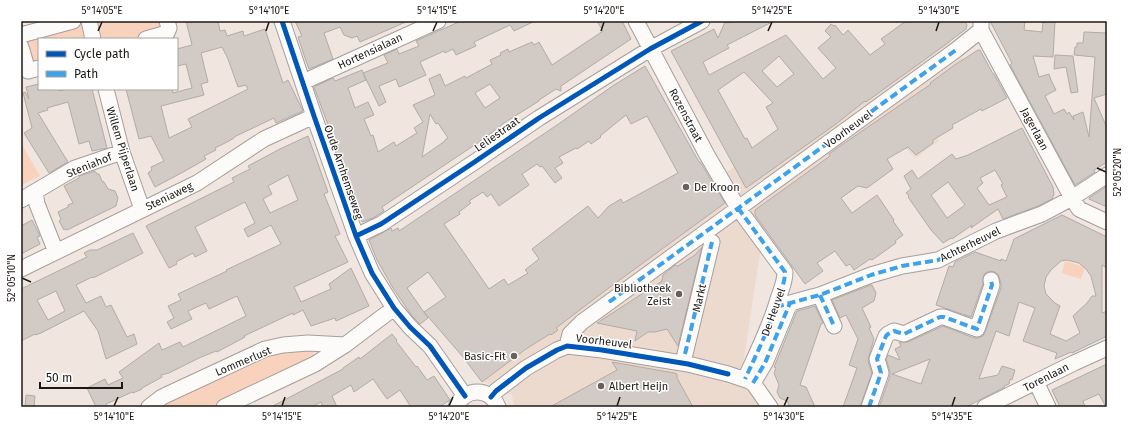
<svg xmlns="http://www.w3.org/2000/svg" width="1128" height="428" viewBox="0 0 1128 428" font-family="'Fira Sans',sans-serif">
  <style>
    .built { fill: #eddacf }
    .green { fill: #f8d2bd }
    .building { fill: #d2cac5; stroke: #b3aba6; fill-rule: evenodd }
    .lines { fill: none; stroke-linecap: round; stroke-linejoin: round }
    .minor-casing { stroke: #a69e9a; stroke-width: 17 }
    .minor { stroke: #fdfbfa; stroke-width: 15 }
    .quiet { stroke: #3da2ea; stroke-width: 4; stroke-dasharray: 8 4; stroke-linecap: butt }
    .cycleway-casing { stroke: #fff; stroke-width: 8 }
    .cycleway { stroke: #0057b8; stroke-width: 5 }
    .ticks { fill: none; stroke: #1e1814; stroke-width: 1.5 }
    .poi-dot { fill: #68605b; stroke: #fff; stroke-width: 1.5 }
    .labels { text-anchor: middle; stroke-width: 3; stroke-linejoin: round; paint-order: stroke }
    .street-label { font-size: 11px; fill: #1e1814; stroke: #fff }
    .poi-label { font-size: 11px; fill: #1e1814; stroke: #fff; text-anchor: start }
    .neatline { fill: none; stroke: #1e1814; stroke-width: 1.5 }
    .ticks-label { font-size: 10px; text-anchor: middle; fill: #1e1814 }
  </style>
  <rect width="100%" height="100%" fill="#f0e5df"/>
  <!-- built -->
  <path class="built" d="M939 24 976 79 923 117 939 141 915 158 901 143 883 154 763 233 741 378 760 407H514L512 395 481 380 473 370 701 190Z"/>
  <!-- green -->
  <path class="green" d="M97 21H162L161 31 133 39H102Z
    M81 23 85 39H39V63L30 62 24 46 26 37Z
    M21 143 40 176 21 185Z
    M1065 261 1085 267 1081 279 1062 273Z
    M307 350 314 352 312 358 212 407H160L165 403 268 355Z"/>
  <!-- building -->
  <path class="building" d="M186 21H218L220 31 225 30 227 36 243 31 244 36 265 29 283 83 288 80 303 111 276 123 274 118 234 137V138L229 141 215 148 216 150 204 156 206 159 185 171 155 187 148 173 152 170 151 167 164 161 151 136 139 139 126 89H172L173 93 192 88 186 64 177 66V49L192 45ZM222 47 228 59 238 87 246 85 248 89 188 119 192 127 169 138 161 106 204 95 201 84 208 82 201 53Z
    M295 21H408L360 42 357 36 352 38 344 35 340 27 324 33 333 59 309 69 305 58 298 37 302 36Z
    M461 21H535L514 31 510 25 474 42 476 46 456 55 453 49 445 53 444 51 420 62 426 75 399 87 396 79 379 86 386 102 379 106 363 73 388 63 384 55 397 49 399 54 419 46 416 41Z
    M597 21H622L631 39 561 86V91L556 89 539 100V101L504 123 498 128 476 144 382 207 384 211 373 218 362 222 335 149 332 142 334 141 314 87 333 78 335 81 362 70 366 80 348 88 355 108 368 102 374 115 364 119 371 136 373 135 378 152 394 142 396 146 417 133 414 128 423 122 413 105 435 95 429 79 440 74 445 86 465 76 466 78 492 64 490 60 501 55 500 53 508 49 509 52 532 42 534 45 539 42 552 65 603 31ZM490 84 500 98 485 108 475 93ZM430 114 436 124 438 123 448 138 445 140V141L422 157Z
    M731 21H774L727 45 729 48 703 62 709 75 786 35 823 79 836 68 818 48 831 37 825 31 831 24 834 26 835 25 843 35 848 30 870 55 885 44 881 39 906 21H965L967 25 966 29 945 45 866 102 865 101 856 108 836 124 746 188 671 51 714 29 718 38 725 22 728 23ZM779 56 794 74 777 87 762 71ZM744 72 773 103 766 107 778 129 752 148 747 138 745 139 718 90Z
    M990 21H1025L1024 30 1042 32 1043 21H1055L1053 57 1033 56 1039 77 1049 74 1051 80 1056 90 1045 96 1054 114 1064 109 1067 114 1069 112 1074 120 1073 116 1083 112 1089 137 1095 57 1074 55 1075 47H1077V43H1083L1084 32 1107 33V94L1094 98 1107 128V162L1094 170 1095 172 1075 185 1010 65 1012 63Z
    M978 50H980L993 74H994L1007 98 982 111 981 109 952 125 953 128 933 140V143L916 155 908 147 887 159 893 169 867 188 858 186 841 198 852 213 877 195 894 220 893 221 903 235 895 241 896 243 872 260 870 259 854 270 850 264 846 266 835 251 817 263 823 271 805 284 755 215V210L830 156 829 154 843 144 931 84 930 83 956 64Z
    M1055 55 1073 56 1078 92 1071 93 1066 67 1054 69Z
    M645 66 699 162H700L702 165 725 203 606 290 556 328 558 330 551 335 550 334 526 349 482 382 463 357 424 312 446 297 428 272 407 288 428 318 420 324 412 316 393 288 377 260 369 240 391 228 392 231 398 228 399 231 557 125 614 85ZM626 115 631 124 647 116 678 173 623 203 621 199 609 206 598 218 588 206 532 249 539 259 525 270 528 273 508 285 504 279 489 289 444 224 460 214 459 212 471 203 469 201 483 192 487 197 491 194 499 206 529 185 522 174 537 164 540 167 542 166 555 183 562 178 555 168 563 163 559 157 576 148 577 149 589 141 591 144 601 137 600 136Z
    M39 84V89H58L59 91 68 89H92L107 148 92 151 89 141 79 144 68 102 47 108 48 110 38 113 68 162 49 173 24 133 32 128 23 93 25 92 29 99 26 87Z
    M1022 128 1053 187 1054 194 1052 199 1038 206 1003 219 998 209 971 228 972 225 952 239 951 238 943 243 931 230 908 197 909 196 906 193 911 189 904 176 912 170 918 179 952 154 956 159 968 155ZM995 170 1003 184 1001 185 1007 197 989 205 977 188 983 183 980 178ZM948 182 965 205 947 218 931 195Z
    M308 136 328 192 324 194 340 234 335 236 348 262 294 287 301 302 331 289 329 284 351 268 369 306 336 321 335 318 311 326 303 310 293 315V313L244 336 245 337 217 352 216 351 199 358 169 373 161 375 162 377 142 388V389L133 393 132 392 106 404 108 407H96L87 388 105 379 108 385 123 378 119 372 159 343 162 350 180 342 183 347 246 316 237 296 209 309 206 303 188 311 192 319 171 329 167 322 174 318 168 306 181 300 178 294 227 271 226 270 281 244 271 225 248 237 244 229 255 223 245 202 195 227 207 251 195 257 193 253 176 262 177 264 169 268 146 226 234 182 232 178 250 169 248 166 280 149ZM288 175 298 200 270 213 263 199 272 194 268 186Z
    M95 171 97 174H99L102 181 104 182 108 189 115 191 118 198 116 206 67 230 66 229 64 230 59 221 61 219 58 212 68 207V205L73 203 64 186 79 178V176Z
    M1107 186V207L1089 199V198Z
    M1062 215 1107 237V268L1102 265V313L1107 311V336L1072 353 1071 352 1055 359 1057 353 1023 341 1035 308 1019 302 1009 336 996 331 979 379 998 375 1002 366 1015 370 1012 380 1010 379 1009 384 1004 386 1005 387 966 407H879L890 376V371L886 359 888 355 900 360 895 349 901 346 899 342H908L943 326 974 338H979L983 336 985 332 1001 288V283L998 274 994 272 990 271 985 273 983 277V284L971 317 936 305 949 266 953 267 955 262 958 260H960L961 259 975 252 1001 261V259L1006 261 1014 239ZM1067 260 1079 263 1086 269 1091 276 1096 296H1092L1087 303 1073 316 1080 333 1066 341 1050 334 1060 306 1055 303 1046 294 1044 286 1046 277 1051 270 1061 261ZM930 359 921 384 892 374 915 365Z
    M32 220 40 236 37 237 40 244 21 254V226Z
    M133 233 143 253 93 278 92 277 76 285 86 303 101 296 106 307 111 305 127 337 134 334 137 344 106 359 98 331 84 311 41 333 35 335V334L21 341V289L87 257 84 253 90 250H97ZM56 291 65 311 48 320 37 300Z
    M702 247 678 346 667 329 655 332H648L635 341 637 331 597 323 662 281 663 275 675 265 678 266 695 255Z
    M871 285H872L876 293 874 301 862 308 871 327 869 328 874 339 869 356 868 361 872 373 860 407H843L857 368 849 365 858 339 846 315 840 318 832 300Z
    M815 306 823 323 821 324 800 385 806 387 815 407H790L787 401 780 398 777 392 779 385 774 373 776 368 774 367 797 311Z
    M392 334 397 340 396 341 416 367 417 366 427 380 434 376 450 400 439 407H411L400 390 387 399 373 379 354 392 351 385 332 396 337 407H323L321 402 311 407H271L343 369V368L359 357 360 359Z
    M612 362 674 373 677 374V378L693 407H550L617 370Z
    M1107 364V407H1106L1099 394 1083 401 1085 407H1060L1052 390Z
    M26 395 35 396 34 407H25Z"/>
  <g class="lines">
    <defs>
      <path id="minor" d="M89 21 93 39
        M282 21 314 116 356 236 372 273 394 308 410 327 430 346 465 396
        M636 21 707 155 738 208 785 272C785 282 781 290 778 299 770 327 757 353 745 379
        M981 22V30L1072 198 1079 209 1107 222
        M21 35 73 21
        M146 39 167 33 169 28 167 21
        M21 47 28 71 39 68
        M303 82 438 21
        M106 89 122 152 142 209
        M35 192 37 204 56 252
        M21 200 75 168 122 152
        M356 236 381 224 473 163 539 118 650 49 702 21
        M21 269 197 183 264 139 314 116
        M820 295 834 326
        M776 307 812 297 820 295 871 275 902 266 938 260 996 231 1042 214 1072 198 1107 175
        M567 346 570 334 582 322 956 50 981 30
        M685 354 712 242
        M1036 382 1048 407
        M753 383 765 363 790 303
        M491 397 496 391 526 368 557 350 567 346 602 350 688 364 728 374 749 381 753 383 770 407
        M149 407 162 397 265 349 283 345 308 343 345 345
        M224 407 315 364 345 345 394 308
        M456 407C465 387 490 387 498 407
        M869 407 881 373 877 359 886 336 888 334 894 331 904 334 940 317H944L977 329 992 285 991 280
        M985 407 1074 363 1107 348"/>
    </defs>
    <!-- minor casing -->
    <use href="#minor" class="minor-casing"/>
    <!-- minor -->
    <use href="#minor" class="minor"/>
    <!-- quiet -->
    <path class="quiet" d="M738 208 785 272C785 282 781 290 778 299 770 327 757 353 745 379
      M820 295 834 326
      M609 302 956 50
      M776 307 812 297 820 295 871 275 902 266 938 260 996 231
      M685 354 712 242
      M753 383 765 363 790 303
      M869 407 881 373 877 359 886 336 888 334 894 331 904 334 940 317H944L977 329 992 285 991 280"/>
    <defs>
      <path id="cycleway" d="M282 21 314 116 356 236 372 273 394 308 410 327 430 346 465 396
        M356 236 381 224 473 163 539 118 650 49 702 21
        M491 397 496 391 526 368 557 350 567 346 602 350 688 364 728 374"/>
    </defs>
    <!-- cycleway casing -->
    <use href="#cycleway" class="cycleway-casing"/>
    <!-- cycleway -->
    <use href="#cycleway" class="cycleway"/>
  </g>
  <!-- ticks -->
  <path class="ticks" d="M98 31 102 22M266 31 269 22M433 31 437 22M601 31 604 22M768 31 772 22M936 31 939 22M1097 168 1106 172M22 278 31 282M114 406 118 397M282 406 285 397M449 406 453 397M617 406 620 397M784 406 788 397M952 406 955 397"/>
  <!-- markers -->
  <g class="poi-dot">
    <circle cx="686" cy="187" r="4"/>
    <circle cx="679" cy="294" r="4"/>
    <circle cx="514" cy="356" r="4"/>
    <circle cx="601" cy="386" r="4"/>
  </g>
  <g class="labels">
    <!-- street labels -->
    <g class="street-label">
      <text transform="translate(370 51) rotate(-25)" y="4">Hortensialaan</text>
      <text transform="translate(686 115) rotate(62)" y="4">Rozenstraat</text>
      <text transform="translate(848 129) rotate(-36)" y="4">Voorheuvel</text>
      <text transform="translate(1035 129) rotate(62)" y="4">Jagerlaan</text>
      <text transform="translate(497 134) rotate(-35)" y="4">Leliestraat</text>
      <text transform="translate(123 149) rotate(73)" y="4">Willem Pijperlaan</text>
      <text transform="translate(89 165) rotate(-22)" y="4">Steniahof</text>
      <text transform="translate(344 172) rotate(71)" y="4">Oude Arnhemseweg</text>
      <text transform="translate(169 196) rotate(-26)" y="4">Steniaweg</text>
      <text transform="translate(970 244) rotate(-26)" y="4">Achterheuvel</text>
      <text transform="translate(699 298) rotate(-77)" y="4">Markt</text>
      <text transform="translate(773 312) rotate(-70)" y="4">De Heuvel</text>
      <text transform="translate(604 341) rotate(7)" y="4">Voorheuvel</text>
      <text transform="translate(243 361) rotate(-23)" y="4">Lommerlust</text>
      <text transform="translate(1046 377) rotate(-27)" y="4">Torenlaan</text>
    </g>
    <!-- poi labels -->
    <g class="poi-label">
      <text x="694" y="191">De Kroon</text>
      <text x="671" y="292" text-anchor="end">Bibliotheek<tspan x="671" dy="13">Zeist</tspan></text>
      <text x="506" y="360" text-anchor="end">Basic-Fit</text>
      <text x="609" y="390">Albert Heijn</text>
    </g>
  </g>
  <!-- border -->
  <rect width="1128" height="428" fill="none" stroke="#ffffff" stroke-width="44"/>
  <!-- legend -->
  <rect x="38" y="38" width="140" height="52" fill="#ffffff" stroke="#a5a3a1"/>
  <rect x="46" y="51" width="20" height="6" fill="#0057b8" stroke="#a5a3a1"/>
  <text x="74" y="58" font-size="12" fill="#1e1814">Cycle path</text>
  <rect x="46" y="71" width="20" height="6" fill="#3da2ea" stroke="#a5a3a1"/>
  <text x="74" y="78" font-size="12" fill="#1e1814">Path</text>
  <!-- scale -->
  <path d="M40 382v6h82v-6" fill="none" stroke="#1e1814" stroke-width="2"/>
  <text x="46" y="382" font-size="12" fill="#1e1814" stroke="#ffffff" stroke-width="3" paint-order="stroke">50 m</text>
  <rect x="22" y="22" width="1084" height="384" class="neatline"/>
  <g class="ticks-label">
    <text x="102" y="14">5°14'05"E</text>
    <text x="269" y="14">5°14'10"E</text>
    <text x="437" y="14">5°14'15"E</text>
    <text x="604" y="14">5°14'20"E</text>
    <text x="772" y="14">5°14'25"E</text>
    <text x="939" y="14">5°14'30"E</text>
    <text transform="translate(1117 172) rotate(-90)" y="4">52°05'20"N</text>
    <text transform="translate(11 278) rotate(-90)" y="4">52°05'10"N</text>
    <text x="114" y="420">5°14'10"E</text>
    <text x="282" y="420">5°14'15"E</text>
    <text x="449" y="420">5°14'20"E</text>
    <text x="617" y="420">5°14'25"E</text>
    <text x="784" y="420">5°14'30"E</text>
    <text x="952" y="420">5°14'35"E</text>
  </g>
</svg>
